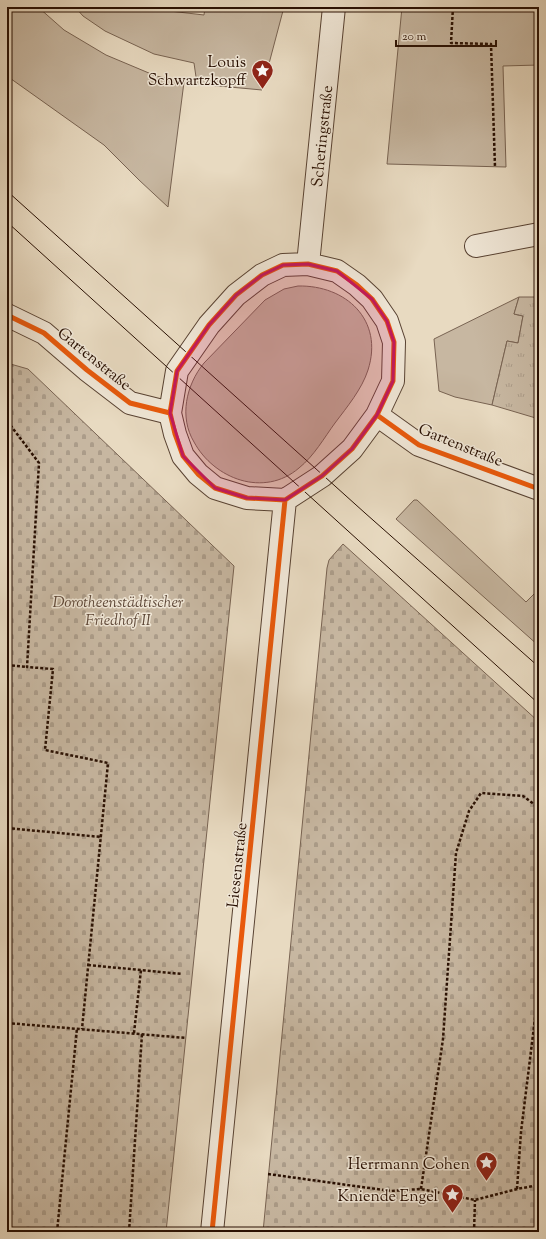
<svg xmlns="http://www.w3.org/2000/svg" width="546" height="1239" viewBox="0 0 546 1239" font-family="'Sorts Mill Goudy',serif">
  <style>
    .grass { fill: #c7b7a1; stroke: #786352 }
    .cemetery { fill: url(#cemetery-stones); stroke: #786352 }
    .park { fill: url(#park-tufts); stroke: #786352 }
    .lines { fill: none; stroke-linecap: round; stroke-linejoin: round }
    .minor-casing { stroke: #584232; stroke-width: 24 }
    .path { stroke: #280f02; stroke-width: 2.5; stroke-dasharray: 3 2; stroke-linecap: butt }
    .minor { stroke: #f0e7d7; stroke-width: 22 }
    .tram { stroke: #280f02; stroke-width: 1 }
    .cycleway-casing { stroke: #f0e7d7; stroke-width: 8 }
    .cycleway { stroke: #e8590c; stroke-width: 5 }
    .marked { fill: #c2185b; fill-opacity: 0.2; stroke: #c2185b; stroke-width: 3; stroke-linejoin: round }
    .labels { text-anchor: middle; stroke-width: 3; stroke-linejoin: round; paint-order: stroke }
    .poi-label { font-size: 16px; fill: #280f02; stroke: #f0e7d7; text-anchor: end }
    .street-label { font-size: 16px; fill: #280f02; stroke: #f0e7d7 }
    .park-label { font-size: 16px; font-style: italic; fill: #604a3a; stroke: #f0e7d7 }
  </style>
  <defs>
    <pattern id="cemetery-stones" width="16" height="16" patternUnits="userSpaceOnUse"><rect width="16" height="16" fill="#c7b7a1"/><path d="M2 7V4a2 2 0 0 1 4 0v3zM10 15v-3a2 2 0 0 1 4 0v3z" fill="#ab9c89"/></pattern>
    <pattern id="park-tufts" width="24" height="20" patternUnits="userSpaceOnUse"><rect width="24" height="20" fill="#c7b7a1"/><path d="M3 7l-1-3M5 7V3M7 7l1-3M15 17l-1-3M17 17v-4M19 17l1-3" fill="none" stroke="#ab9c89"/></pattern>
  </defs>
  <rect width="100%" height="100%" fill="#e8dac1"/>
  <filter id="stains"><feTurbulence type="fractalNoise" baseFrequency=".005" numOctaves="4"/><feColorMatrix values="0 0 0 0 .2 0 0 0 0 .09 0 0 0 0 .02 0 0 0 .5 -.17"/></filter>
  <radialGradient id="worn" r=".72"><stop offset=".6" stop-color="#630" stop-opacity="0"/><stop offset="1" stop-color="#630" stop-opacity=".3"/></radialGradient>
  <!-- grass -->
  <path class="grass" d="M7 7H38L64 30 106 55 156 76 184 82 168 207 139 180 104 145 7 76Z
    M75 7H135L204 15 205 7H284L262 90 197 84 194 63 154 54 105 31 83 16Z
    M402 7H539V65L503 66 506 167 387 164Z
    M298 286C346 285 384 320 368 370 362 389 347 407 335 423 324 438 314 456 299 468 264 498 214 479 194 442 179 417 186 385 204 363L265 300 284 289Z
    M519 297 514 314 523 316 518 343 507 341 492 405 455 397 439 391 434 339Z
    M414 500H417L526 602 539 589V646L396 519Z"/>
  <!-- cemetery -->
  <path class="cemetery" d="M7 363 28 369 234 566 166 1232H7Z
    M343 544 539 722V1232H263L327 568 329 560Z"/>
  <!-- park -->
  <path class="park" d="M519 297H539V419L492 405 507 341 518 343 523 316 514 314Z"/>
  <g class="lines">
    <defs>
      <path id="minor" d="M476 246 539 234
        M308 264 337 271 357 285 372 299 387 321 394 342 393 381 377 415 352 449 322 476 285 500 247 498 215 488 198 474 183 456 175 434 170 413 177 371 209 325 236 295 262 275 283 265Z
        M308 264 334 7
        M7 315 44 333 87 370 130 403 170 413
        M377 415 419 445 539 489
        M212 1232 285 500"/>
    </defs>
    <!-- minor casing -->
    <use href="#minor" class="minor-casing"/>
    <!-- path -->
    <path class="path" d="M453 7 451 43 491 44 495 167
      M7 406 8 422 39 463 27 667 53 669 45 750 108 763 82 1029
      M7 665 27 667
      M7 828 101 837
      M88 965 182 974
      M7 1023 186 1038
      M134 1033 141 970
      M268 1174 391 1191 421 1189 475 1200 517 1189 539 1185
      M421 1189 443 1039 456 853 469 811 481 793 523 796 539 808
      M517 1189 521 1132 539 986
      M57 1232 77 1028
      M129 1232 142 1034
      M474 1232 475 1200"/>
    <!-- minor -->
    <use href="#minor" class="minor"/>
    <!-- tram -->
    <path class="tram" d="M7 191 365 513 539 667
      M7 222 539 704"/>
    <defs>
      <path id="cycleway" d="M308 264 337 271 357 285 372 299 387 321 394 342 393 381 377 415 352 449 322 476 285 500 247 498 215 488 198 474 183 456 175 434 170 413 177 371 209 325 236 295 262 275 283 265Z
        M7 315 44 333 87 370 130 403 170 413
        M377 415 419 445 539 489
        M212 1232 285 500"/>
    </defs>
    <!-- cycleway casing -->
    <use href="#cycleway" class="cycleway-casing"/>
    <!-- cycleway -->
    <use href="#cycleway" class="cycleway"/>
  </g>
  <!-- marked area -->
  <path class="marked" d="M308 264 337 271 372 299 387 321 394 342 393 381 377 415 352 449 322 476 285 500 247 498 215 488 183 456 170 413 177 371 209 325 236 295 262 275 283 265Z"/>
  <!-- icons -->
  <defs>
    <symbol id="sight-pin" viewBox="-11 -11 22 30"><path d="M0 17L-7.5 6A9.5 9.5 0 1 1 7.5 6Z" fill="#8f2418" stroke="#f0e7d7"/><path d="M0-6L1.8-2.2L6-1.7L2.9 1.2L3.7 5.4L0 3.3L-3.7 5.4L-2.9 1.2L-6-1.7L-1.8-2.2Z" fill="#fff"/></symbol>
  </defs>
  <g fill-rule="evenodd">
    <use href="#sight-pin" x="250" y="58" width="25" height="34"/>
    <use href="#sight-pin" x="474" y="1150" width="25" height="34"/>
    <use href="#sight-pin" x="440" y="1182" width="25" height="34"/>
  </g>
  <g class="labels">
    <!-- poi labels -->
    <g class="poi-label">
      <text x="246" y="67">Louis<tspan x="246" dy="18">Schwartzkopff</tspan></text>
      <text x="470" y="1169">Herrmann Cohen</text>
      <text x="438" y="1201">Kniende Engel</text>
    </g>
    <!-- street labels -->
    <g class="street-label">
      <text transform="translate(321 136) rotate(-84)" y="6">Scheringstraße</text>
      <text transform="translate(95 358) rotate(39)" y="6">Gartenstraße</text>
      <text transform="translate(461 444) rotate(22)" y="6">Gartenstraße</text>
      <text transform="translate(236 865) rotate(-84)" y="6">Liesenstraße</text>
    </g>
    <!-- park labels -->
    <g class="park-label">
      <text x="118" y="607">Dorotheenstädtischer<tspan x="118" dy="18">Friedhof II</tspan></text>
    </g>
  </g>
  <!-- margin -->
  <rect width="546" height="1239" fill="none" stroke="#e8dac1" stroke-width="24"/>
  <rect x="8" y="8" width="530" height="1223" fill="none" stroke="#280f02" stroke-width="2"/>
  <rect x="12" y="12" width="522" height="1215" fill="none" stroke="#280f02"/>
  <!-- scale -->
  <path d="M396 40v6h100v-6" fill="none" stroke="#280f02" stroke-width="2"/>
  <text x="402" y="40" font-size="12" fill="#280f02" stroke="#f0e7d7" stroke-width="3" paint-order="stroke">20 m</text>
  <rect width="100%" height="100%" filter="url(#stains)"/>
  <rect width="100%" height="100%" fill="url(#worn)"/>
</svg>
